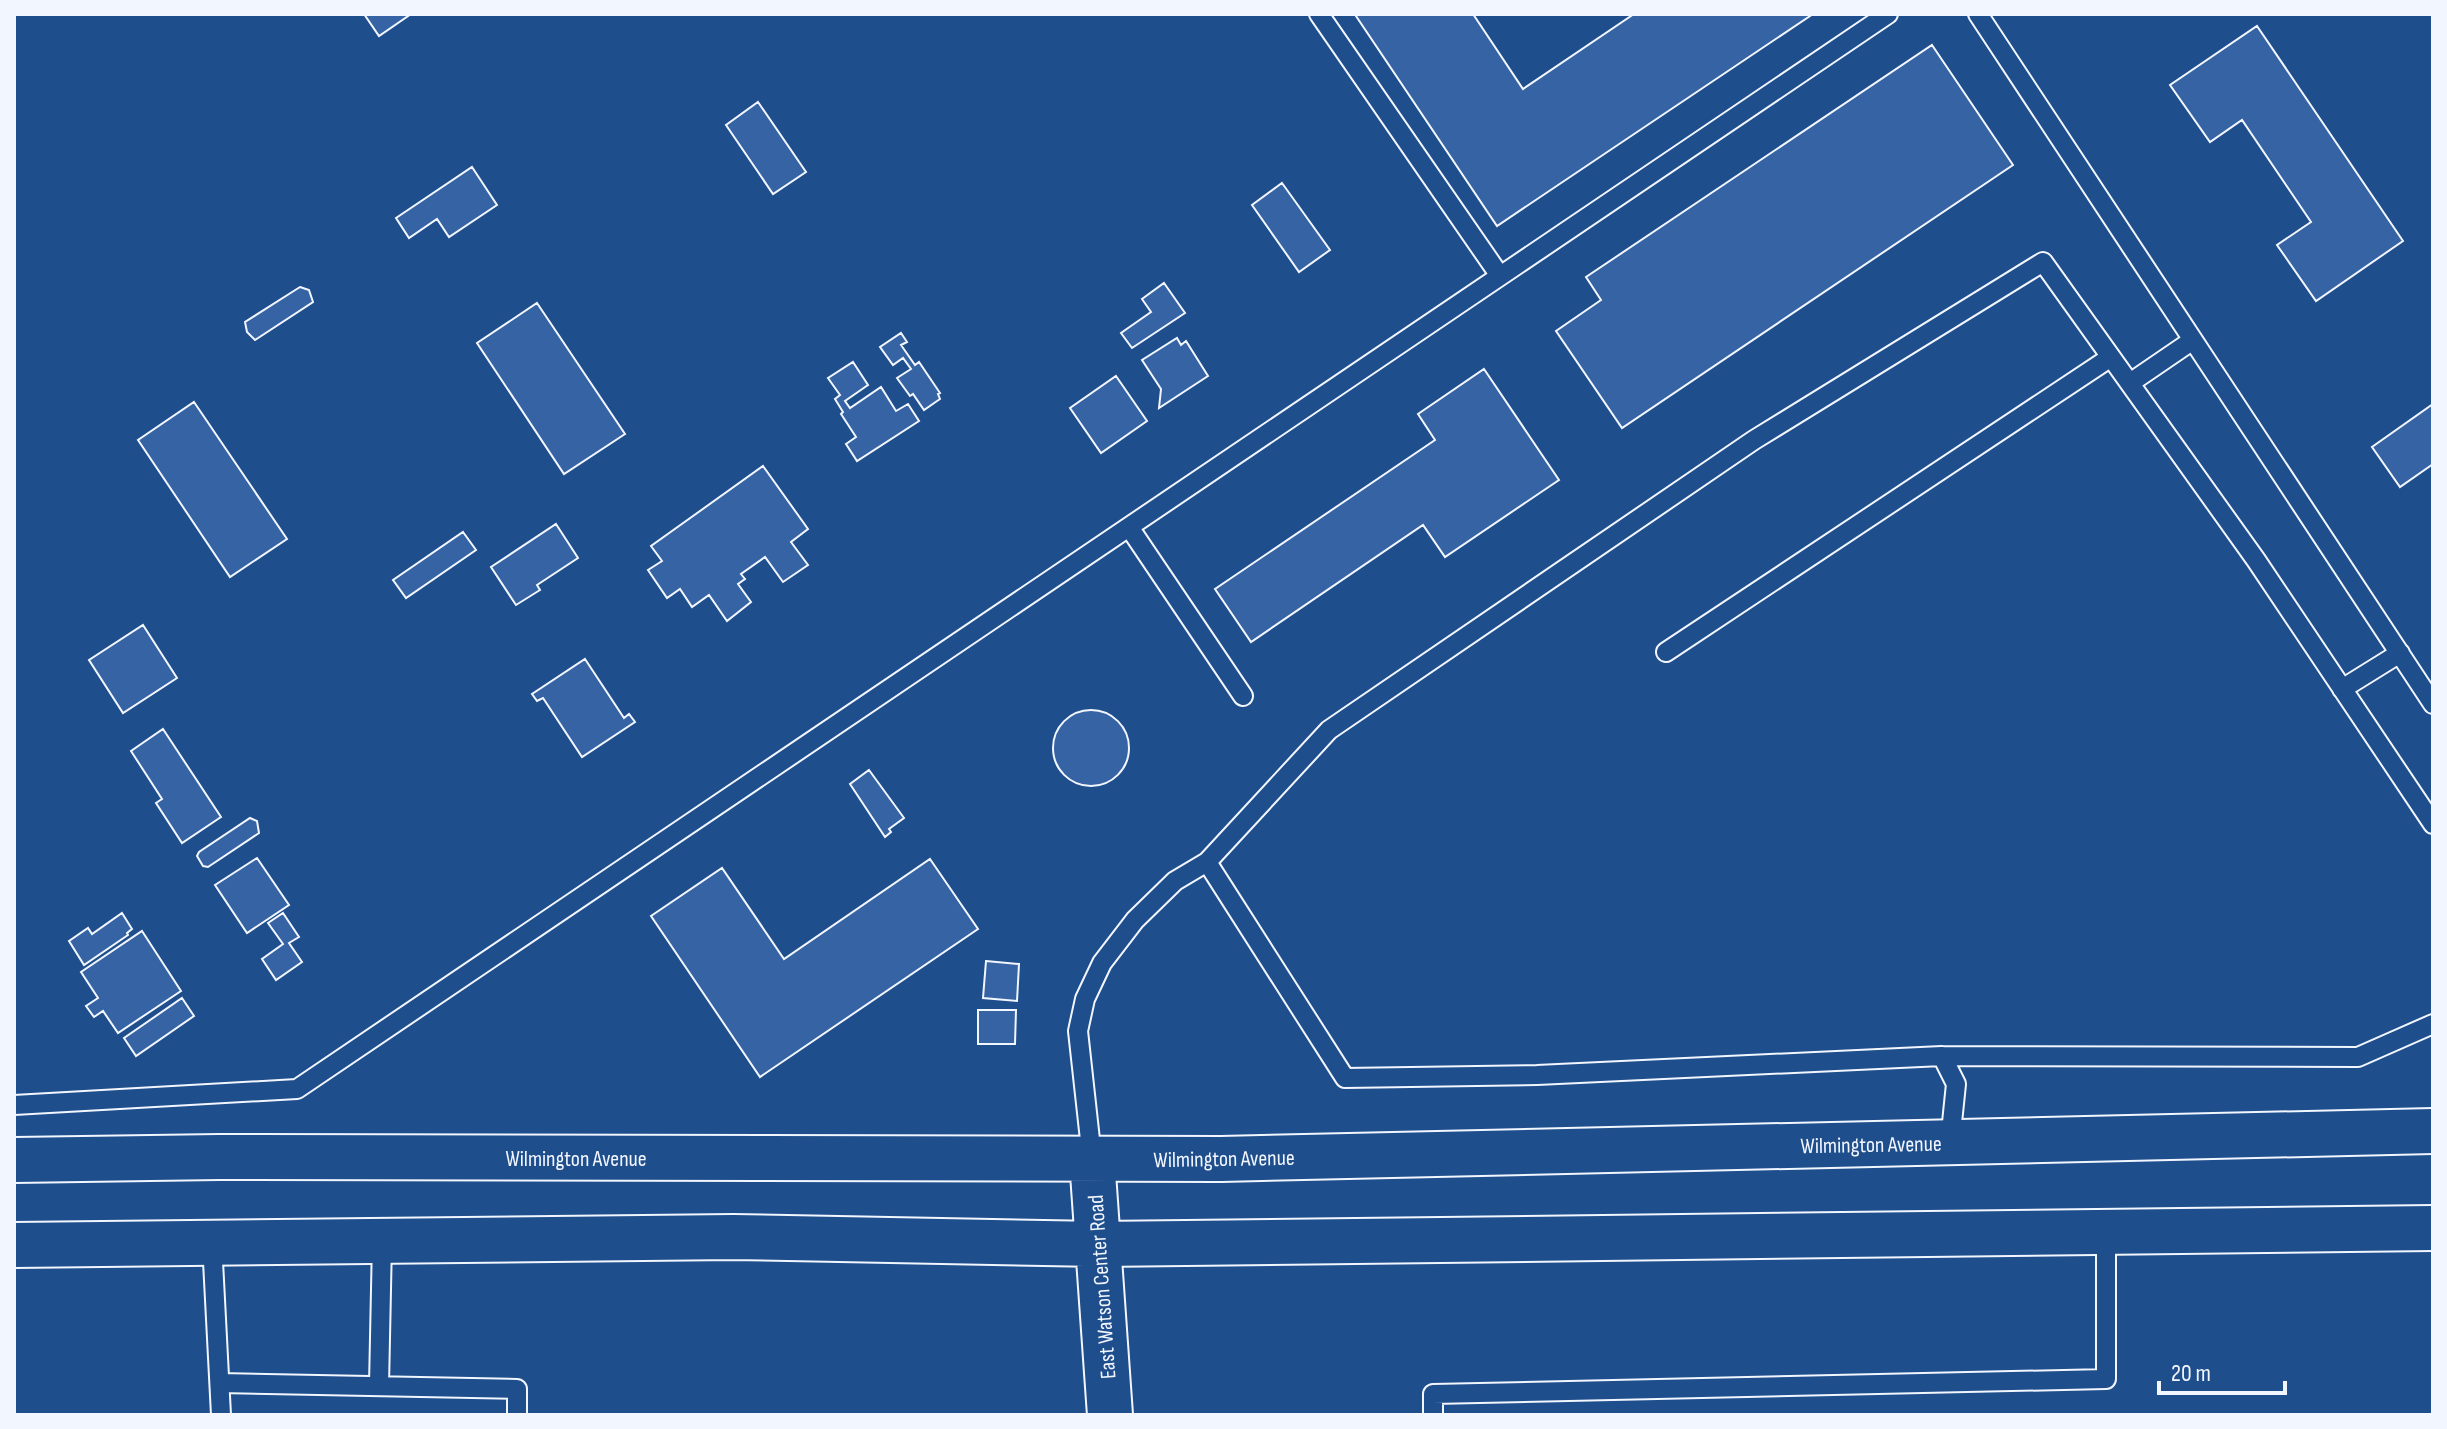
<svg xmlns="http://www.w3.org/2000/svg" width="2447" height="1429" viewBox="0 0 2447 1429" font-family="'Sofia Sans Condensed',sans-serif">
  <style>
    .building { fill: #3563a3; stroke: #f2f6ff; stroke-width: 2 }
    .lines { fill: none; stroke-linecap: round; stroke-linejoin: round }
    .lane-casing { stroke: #f2f6ff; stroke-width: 22 }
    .secondary-casing { stroke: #f2f6ff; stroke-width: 48 }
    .lane { stroke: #1f4e8c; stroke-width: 18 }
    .secondary { stroke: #1f4e8c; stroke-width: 44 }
    .labels { text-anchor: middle; stroke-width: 6; stroke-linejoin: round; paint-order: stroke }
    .street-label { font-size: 22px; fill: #f2f6ff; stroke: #1f4e8c }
  </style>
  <rect width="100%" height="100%" fill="#1f4e8c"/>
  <!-- building -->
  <path class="building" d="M364 14H411L379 36Z
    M1359 14H1473L1523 89 1634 14H1813L1497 226 1356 16Z
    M2257 26 2403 241 2316 301 2277 245 2311 222 2242 120 2210 142 2170 85Z
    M1932 45 2013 165 1622 428 1556 331 1601 300 1586 277Z
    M758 102 806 172 773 194 726 125Z
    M472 167 497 205 449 237 437 219 409 238 396 218Z
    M1282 183 1330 250 1299 272 1252 205Z
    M1164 283 1185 313 1132 348 1121 333 1151 312 1142 299Z
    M300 287 309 290 313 302 255 340 247 332 245 322Z
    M537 303 625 434 564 474 477 343Z
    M901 333 907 342 901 345 915 365 919 362 940 393 938 394 940 399 924 410 913 394 910 396 897 378 911 369 903 358 893 365 880 347Z
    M1177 338 1181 345 1186 341 1208 376 1159 408 1161 389 1142 360Z
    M853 362 868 385 845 401 850 408 881 387 896 411 908 404 919 421 857 461 846 444 856 437 841 414 843 412 835 399 840 395 828 378Z
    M1484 369 1559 480 1445 557 1423 525 1251 642 1215 589 1435 440 1418 414Z
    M1116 376 1147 421 1101 453 1070 408Z
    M194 402 287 539 230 577 138 440Z
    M2433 404V464L2400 487 2372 447Z
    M763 466 808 529 791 542 808 565 783 582 765 557 741 574 745 579 738 584 751 602 727 621 709 595 692 607 680 589 667 598 648 570 662 561 651 546Z
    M556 524 578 558 537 585 540 590 516 605 491 567Z
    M463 532 476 550 406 598 393 580Z
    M143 625 177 678 123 713 89 660Z
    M585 659 624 718 629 714 635 722 582 757 543 698 537 701 532 694Z
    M1053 748a38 38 0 1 1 76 0a38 38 0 1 1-76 0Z
    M163 729 221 817 182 843 156 803 162 799 131 751Z
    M869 770 904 818 889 829 891 832 885 837 850 784Z
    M250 818 257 821 259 833 208 867 203 866 197 856 199 852Z
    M257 858 289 905 247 933 215 885Z
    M930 859 978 929 760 1077 651 916 722 868 784 959Z
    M122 913 132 929 127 933 128 935 84 965 69 941 88 928 92 934Z
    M283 913 299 937 289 943 302 962 276 980 262 959 283 944 268 923Z
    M142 931 181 991 118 1033 103 1011 94 1017 86 1006 98 998 81 972Z
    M986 961 1019 964 1017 1001 983 998Z
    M182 998 194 1016 136 1056 124 1038Z
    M978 1010H1016L1015 1044H978Z"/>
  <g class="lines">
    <defs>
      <path id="lane" d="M1319 14 1500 276
        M1978 14 2433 704
        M2130 383 2193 340
        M1129 527 1243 696
        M1666 652 2111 357
        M2342 689 2400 653
        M1207 862 1345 1078 1537 1075 1942 1056 1956 1084 1950 1142
        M1942 1056 2358 1057 2433 1024
        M14 1105 297 1089 1888 14
        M1092 1158 1078 1031 1085 999 1102 963 1135 920 1175 881 1207 862 1329 730 1754 440 2043 262 2256 560 2433 824
        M212 1242 221 1415
        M220 1383 517 1389V1415
        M379 1386 382 1241
        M1433 1415V1394L2106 1379V1232"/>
      <path id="secondary" d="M1092 1159 1110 1415
        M14 1160 219 1157 1221 1159 2433 1131
        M14 1245 733 1237 1099 1244 2433 1228"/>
    </defs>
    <!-- lane casing -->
    <use href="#lane" class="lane-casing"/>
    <!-- secondary casing -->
    <use href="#secondary" class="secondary-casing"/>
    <!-- lane -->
    <use href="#lane" class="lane"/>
    <!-- secondary -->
    <use href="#secondary" class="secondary"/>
  </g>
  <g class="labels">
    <!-- street labels -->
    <g class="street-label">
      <text transform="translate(1871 1144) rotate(-1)" y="8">Wilmington Avenue</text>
      <text x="576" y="1166">Wilmington Avenue</text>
      <text transform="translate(1224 1158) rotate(-1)" y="8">Wilmington Avenue</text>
      <text transform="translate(1101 1287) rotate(-94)" y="8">East Watson Center Road</text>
    </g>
  </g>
  <!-- border -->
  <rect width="2447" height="1429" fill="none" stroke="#f2f6ff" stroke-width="32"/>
  <!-- scale -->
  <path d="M2159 1381v12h126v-12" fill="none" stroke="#f2f6ff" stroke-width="4"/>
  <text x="2171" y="1381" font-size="24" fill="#f2f6ff" stroke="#1f4e8c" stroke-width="6" paint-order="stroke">20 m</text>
</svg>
